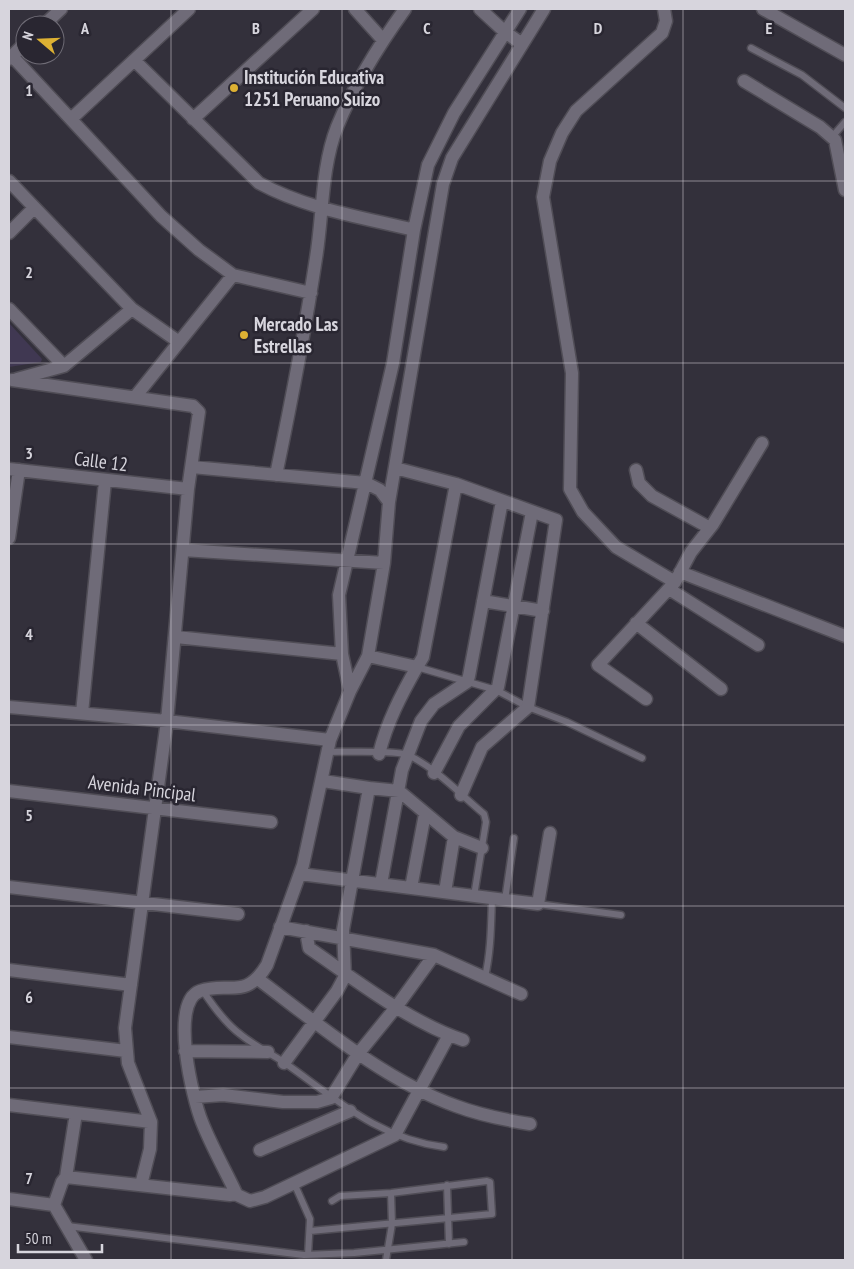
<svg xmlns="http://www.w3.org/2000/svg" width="854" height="1269" viewBox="0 0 854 1269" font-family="'PT Sans Narrow',sans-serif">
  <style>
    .green { fill: #403852 }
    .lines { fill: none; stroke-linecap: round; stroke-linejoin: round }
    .lane-casing { stroke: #504d56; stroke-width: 9 }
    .street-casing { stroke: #504d56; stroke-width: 15 }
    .lane { stroke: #6f6b78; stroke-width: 6 }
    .street { stroke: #6f6b78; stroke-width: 12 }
    .grid { fill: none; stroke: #d7d5dd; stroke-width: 1; stroke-opacity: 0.55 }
    .poi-dot { fill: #ddb133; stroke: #292631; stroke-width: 2 }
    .labels { text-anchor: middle; stroke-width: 5; stroke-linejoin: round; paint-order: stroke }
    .poi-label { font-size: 19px; font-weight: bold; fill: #d7d5dd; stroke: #292631; text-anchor: start }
    .street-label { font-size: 19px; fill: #d7d5dd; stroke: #292631 }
    .grid-label { font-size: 16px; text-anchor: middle; font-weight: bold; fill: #d7d5dd; stroke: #292631; stroke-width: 5; stroke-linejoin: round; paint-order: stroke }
  </style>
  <rect width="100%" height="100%" fill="#33303b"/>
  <!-- green -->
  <path class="green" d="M9 323 42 359 41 362 9 367Z"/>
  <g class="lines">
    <defs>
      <path id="lane" d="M751 48 802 75 845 108
        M832 137 845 122
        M417 667 496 690 528 707 567 722 642 758
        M328 752C343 752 398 750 408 755 436 768 461 795 484 814L486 822 474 896
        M505 900 514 838
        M538 904 621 915
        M485 977C491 951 491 925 492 898
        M203 991C213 1006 225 1023 240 1034 253 1045 270 1053 285 1063 336 1099 379 1139 444 1147
        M294 1183 310 1219 308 1255
        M447 1185 449 1244
        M67 1226 304 1255 354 1253 464 1242
        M310 1231 492 1214 490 1182 487 1181 391 1193 340 1196 332 1201
        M386 1260 392 1224 391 1193"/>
      <path id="street" d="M355 9 383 40
        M480 9 505 32 522 44
        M664 9 666 21 662 33 576 111 562 133 550 161 543 197 572 373 570 489 583 512 616 547 675 582
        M763 9 845 55
        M44 25 61 9
        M12 56 161 216 199 250 233 275 311 293
        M9 59 25 43
        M134 60 259 183C307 209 361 217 414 230
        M744 81 820 127 835 140 845 190
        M71 119 189 9
        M193 119 313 9
        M9 181 132 309 179 342
        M9 233 34 208
        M9 309 64 366
        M17 379 64 366 132 309
        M12 380 193 406 199 412 188 489 167 721 125 1028 128 1063 151 1122 150 1149 141 1185
        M135 397 233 275
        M192 467 366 483 380 490 389 502 443 184 452 158 544 9
        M9 469 188 489
        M636 470 639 483 652 496 710 528
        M276 475C291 403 305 331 316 258 323 216 321 168 337 127 354 85 379 45 405 9
        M456 484 556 520 528 707 482 747 461 795
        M9 538 19 470
        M183 550 384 563
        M680 572 845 636
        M669 589 758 645
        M483 601 543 611
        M636 623 721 689
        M176 637 342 654 350 691
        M342 654 339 595 393 363 414 230 428 165 454 113 520 9
        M368 656 417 667 423 657 456 484 395 468
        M646 699 598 665 675 582 691 552 713 524 762 443
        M9 707 167 721 330 740
        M82 713 105 481
        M379 754C387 722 401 695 417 667
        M434 773 459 726 498 687 532 512
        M369 788 399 791 454 837 482 848
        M9 791 271 822
        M300 874 538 904 550 833
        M381 884 402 770 421 721 434 704 467 682 469 676 502 501
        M9 887 238 914
        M411 888 425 814
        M445 892 454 837
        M280 927 434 955 521 994
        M306 931 309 948C356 980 409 1022 463 1040
        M9 970 131 985
        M258 979C318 1024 385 1081 456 1106 480 1115 505 1120 530 1124
        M9 1037 126 1051
        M185 1051 268 1052
        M284 1063 337 991 345 976 343 930 369 788 323 781
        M195 1097 223 1095 283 1102H317L331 1098 358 1054 397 1006 434 955
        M9 1105 151 1122
        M260 1150 350 1111
        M66 1177 76 1113
        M235 1194V1191C224 1168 211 1145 202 1122 193 1100 169 1002 200 991 229 981 245 1001 267 965L303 865 330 740 350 691 368 656 384 563 389 502
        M9 1199 54 1205
        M86 1260 54 1205 62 1182 66 1177 230 1195 235 1194 250 1201 265 1197 395 1135 449 1035"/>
    </defs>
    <!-- lane casing -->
    <use href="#lane" class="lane-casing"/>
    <!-- street casing -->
    <use href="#street" class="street-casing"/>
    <!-- lane -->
    <use href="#lane" class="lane"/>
    <!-- street -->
    <use href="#street" class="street"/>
  </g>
  <!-- grid -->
  <path class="grid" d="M171 9V1260M342 9V1260M512 9V1260M683 9V1260M9 181H845M9 363H845M9 544H845M9 725H845M9 906H845M9 1088H845"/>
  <!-- markers -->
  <g class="poi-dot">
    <circle cx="234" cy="88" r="5"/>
    <circle cx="244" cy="335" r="5"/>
  </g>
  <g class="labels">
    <!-- poi labels -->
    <g class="poi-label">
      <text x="244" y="84">Institución Educativa<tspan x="244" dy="22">1251 Peruano Suizo</tspan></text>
      <text x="254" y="331">Mercado Las<tspan x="254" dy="22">Estrellas</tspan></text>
    </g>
    <!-- street labels -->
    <g class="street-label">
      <text transform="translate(101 461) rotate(7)" y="7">Calle 12</text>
      <text transform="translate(142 788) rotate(7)" y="7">Avenida Pincipal</text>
    </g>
  </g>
  <g class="grid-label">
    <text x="85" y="34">A</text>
    <text x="256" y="34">B</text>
    <text x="427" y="34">C</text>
    <text x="598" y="34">D</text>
    <text x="769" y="34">E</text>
    <text x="29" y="96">1</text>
    <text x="29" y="278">2</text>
    <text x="29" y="459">3</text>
    <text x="29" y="640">4</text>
    <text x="29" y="821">5</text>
    <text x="29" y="1003">6</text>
    <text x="29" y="1184">7</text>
  </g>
  <!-- border -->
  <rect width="854" height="1269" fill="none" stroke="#d7d5dd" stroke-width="20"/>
  <!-- north arrow -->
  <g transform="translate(40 40) rotate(289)"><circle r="24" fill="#292631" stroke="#6f6c76"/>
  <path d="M0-4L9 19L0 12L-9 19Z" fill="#ddb133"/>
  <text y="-8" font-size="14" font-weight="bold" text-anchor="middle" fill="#d7d5dd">N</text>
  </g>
  <!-- scale -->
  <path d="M18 1244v8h84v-8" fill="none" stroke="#d7d5dd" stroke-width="2.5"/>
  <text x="25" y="1244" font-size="15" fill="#d7d5dd" stroke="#292631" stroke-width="4" paint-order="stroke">50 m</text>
</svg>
